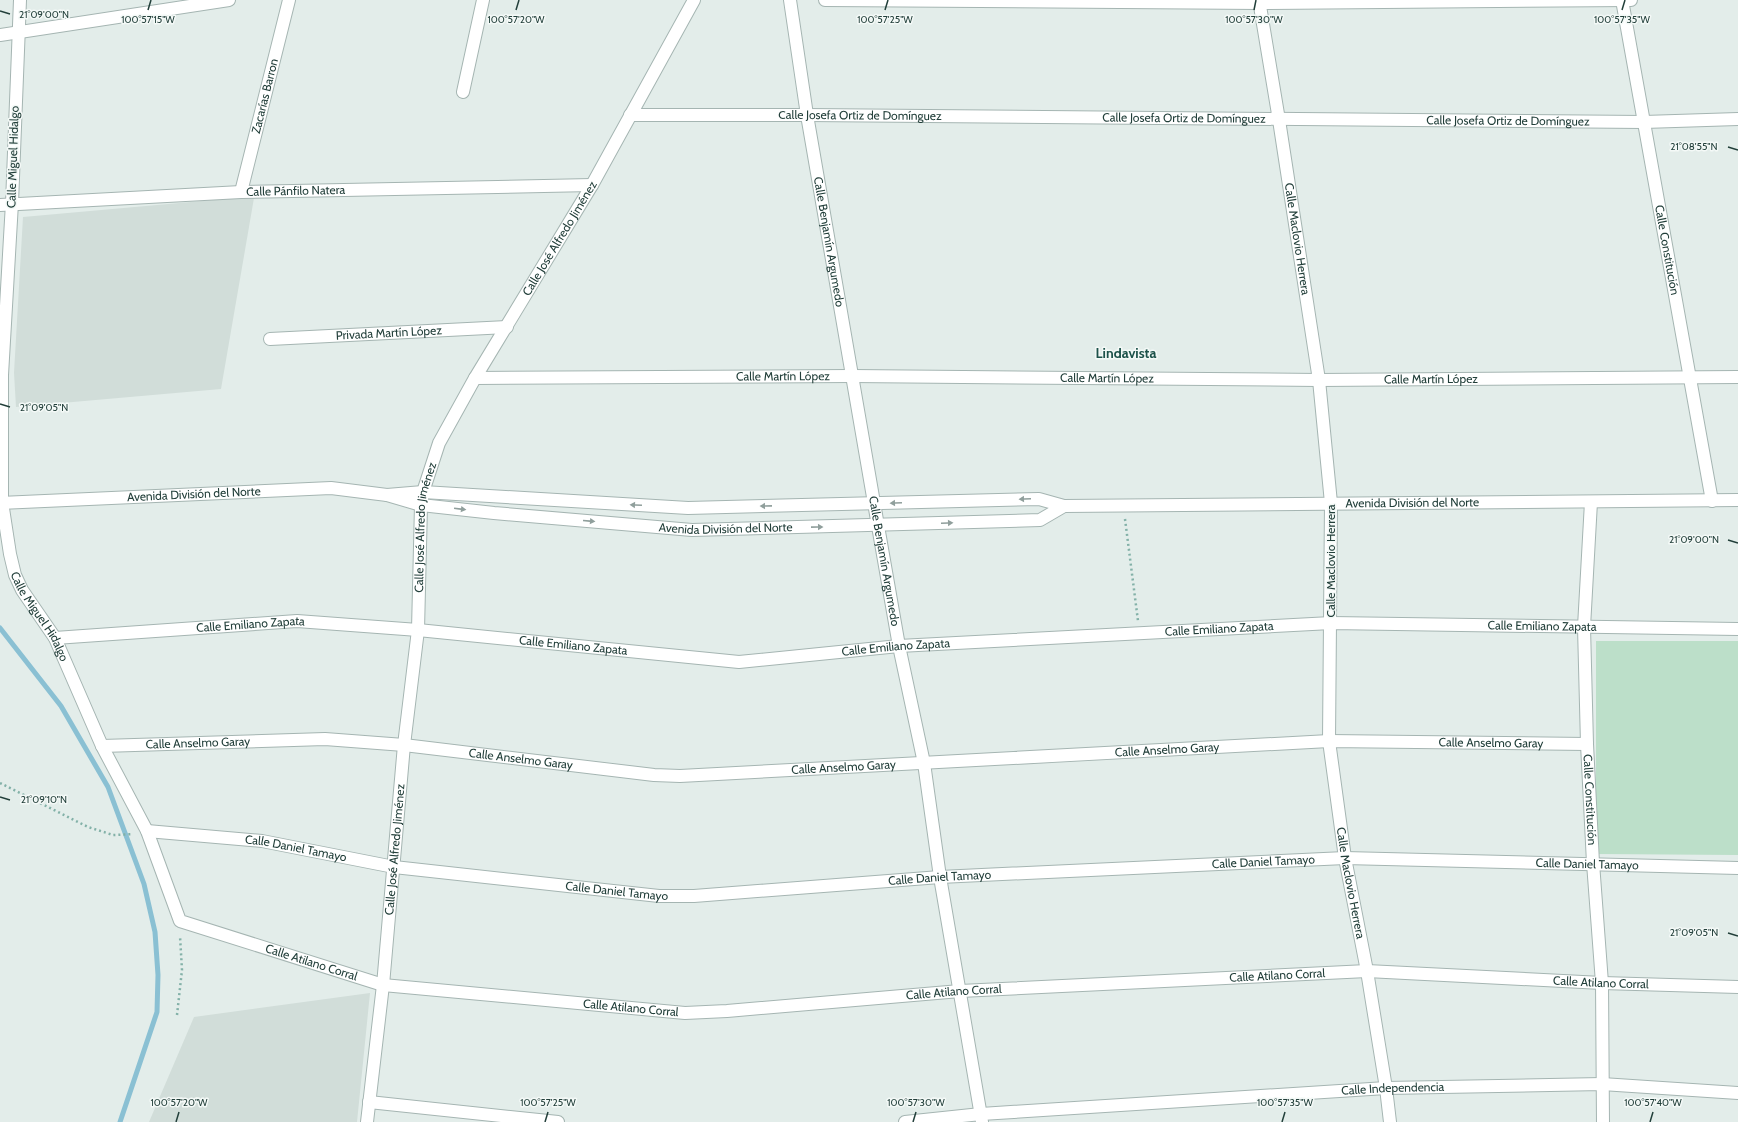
<svg xmlns="http://www.w3.org/2000/svg" width="1738" height="1122" viewBox="0 0 1738 1122" font-family="Cabin,sans-serif">
  <style>
    .built { fill: #d1ddd9 }
    .green { fill: #bcdfc9 }
    .lines { fill: none; stroke-linecap: round; stroke-linejoin: round }
    .stream { stroke: #8ac0d3; stroke-width: 5 }
    .street-casing { stroke: #a5b5b2; stroke-width: 14 }
    .path { stroke: #83b1a8; stroke-width: 2.5; stroke-dasharray: 2 3; stroke-linecap: butt }
    .street { stroke: #fff; stroke-width: 12 }
    .oneway { fill: #909f9c }
    .ticks { fill: none; stroke: #223f3a; stroke-width: 1.5 }
    .labels { text-anchor: middle; stroke-width: 3; stroke-linejoin: round; paint-order: stroke }
    .street-label { font-size: 12px; fill: #223f3a; stroke: #f4f9f7 }
    .quarter-label { font-size: 14px; font-weight: bold; fill: #1d524a; stroke: #f4f9f7 }
    .ticks-label { font-size: 10px; text-anchor: middle; fill: #223f3a; stroke: #f4f9f7; stroke-width: 3; stroke-linejoin: round; paint-order: stroke }
  </style>
  <rect width="100%" height="100%" fill="#e3edea"/>
  <!-- built -->
  <path class="built" d="M254 198 221 389 16 407 14 373 23 217 224 199Z
    M370 993 357 1122H149L194 1017Z"/>
  <!-- green -->
  <path class="green" d="M1596 641H1738V855L1596 854Z"/>
  <g class="lines">
    <!-- stream -->
    <path class="stream" d="M0 628 61 706 108 787 144 884 155 932 158 975 157 1012 120 1122"/>
    <defs>
      <g id="street">
        <path id="s1" d="M20 0 12 203 2 375V502L10 554 15 575 22 590 55 638 102 746 147 831 180 921 383 985 685 1013 727 1011 960 991 1367 971 1602 983 1738 987"/>
        <path id="s2" d="M790 0 807 115 878 526 899 646 924 763 940 877 982 1122"/>
        <path d="M825 0 1260 3 1631 0"/>
        <path id="s3" d="M1259 0 1279 120 1319 380 1331 503 1329 741 1345 858 1367 971 1386 1088 1390 1122"/>
        <path id="s4" d="M1622 0 1712 501"/>
        <path d="M0 35 229 0"/>
        <path d="M463 92 483 0"/>
        <path id="s5" d="M630 115H807L1644 122 1738 119"/>
        <path id="s6" d="M241 192 289 0"/>
        <path id="s7" d="M0 205 241 192 592 185"/>
        <path id="s8" d="M270 339 507 327"/>
        <path id="s9" d="M475 378 852 376 1319 380 1738 377"/>
        <path id="s10" d="M387 495 423 492 688 508 1039 499 1064 506 1738 500"/>
        <path id="s11" d="M1591 502 1584 627 1587 744 1593 863 1602 983 1603 1122"/>
        <path id="s12" d="M0 503 331 488 387 495 421 505 494 513 692 530 1040 520 1064 506"/>
        <path id="s13" d="M55 638 297 621 418 630 739 662 899 646 1331 623 1738 629"/>
        <path id="s14" d="M102 746 325 739 404 745 654 775 680 776 1329 741 1587 744"/>
        <path id="s15" d="M147 831 262 841 394 867 659 896H694L940 877 1345 858 1738 868"/>
        <path d="M369 1102 558 1122"/>
        <path id="s16" d="M367 1122 383 985 404 745 418 630 421 505 423 492 439 443 475 378 592 185 694 0"/>
        <path id="s17" d="M905 1122 981 1114 1386 1088 1602 1084 1738 1093"/>
      </g>
    </defs>
    <!-- street casing -->
    <use href="#street" class="street-casing"/>
    <!-- path -->
    <path class="path" d="M1125 519 1138 621
      M0 783 88 827 113 835 133 834
      M177 1015 182 970 180 936"/>
    <!-- street -->
    <use href="#street" class="street"/>
  </g>
  <!-- one-way arrows -->
  <defs><path id="oneway-solid" d="M-6-.8H1V-3.2L6.5 0L1 3.2V.8H-6Z"/></defs>
  <g class="oneway">
    <use href="#oneway-solid" transform="translate(1025 499) rotate(178)"/>
    <use href="#oneway-solid" transform="translate(896 503) rotate(178)"/>
    <use href="#oneway-solid" transform="translate(636 505) rotate(-177)"/>
    <use href="#oneway-solid" transform="translate(766 506) rotate(179)"/>
    <use href="#oneway-solid" transform="translate(460 509) rotate(7)"/>
    <use href="#oneway-solid" transform="translate(589 521) rotate(5)"/>
    <use href="#oneway-solid" transform="translate(947 523) rotate(-2)"/>
    <use href="#oneway-solid" transform="translate(817 527) rotate(-1)"/>
  </g>
  <!-- ticks -->
  <path class="ticks" d="M148 10 151 0M516 10 519 0M885 10 888 0M1254 10 1256 0M1622 10 1625 0M0 11 10 14M1728 147 1738 150M0 404 10 407M1728 540 1738 543M0 797 10 800M1728 933 1738 936M176 1122 179 1112M545 1122 548 1112M913 1122 916 1112M1282 1122 1285 1112M1650 1122 1653 1112"/>
  <g class="labels">
    <!-- street labels -->
    <g class="street-label">
      <text dy="4" stroke="none"><textPath href="#s6" startOffset="99">Zacarías Barron</textPath></text>
      <text dy="4" stroke="none"><textPath href="#s5" startOffset="230">Calle Josefa Ortiz de Domínguez</textPath></text>
      <text dy="4" stroke="none"><textPath href="#s5" startOffset="554">Calle Josefa Ortiz de Domínguez</textPath></text>
      <text dy="4" stroke="none"><textPath href="#s5" startOffset="878">Calle Josefa Ortiz de Domínguez</textPath></text>
      <text transform="translate(13 157) rotate(-88)" y="4">Calle Miguel Hidalgo</text>
      <text dy="4" stroke="none"><textPath href="#s7" startOffset="296">Calle Pánfilo Natera</textPath></text>
      <text dy="4" stroke="none"><textPath href="#s16" startOffset="922">Calle José Alfredo Jiménez</textPath></text>
      <text dy="4" stroke="none"><textPath href="#s3" startOffset="242">Calle Maclovio Herrera</textPath></text>
      <text dy="4" stroke="none"><textPath href="#s2" startOffset="245">Calle Benjamín Argumedo</textPath></text>
      <text dy="4" stroke="none"><textPath href="#s4" startOffset="254">Calle Constitución</textPath></text>
      <text dy="4" stroke="none"><textPath href="#s8" startOffset="119">Privada Martín López</textPath></text>
      <text dy="4" stroke="none"><textPath href="#s9" startOffset="308">Calle Martín López</textPath></text>
      <text dy="4" stroke="none"><textPath href="#s9" startOffset="632">Calle Martín López</textPath></text>
      <text dy="4" stroke="none"><textPath href="#s9" startOffset="956">Calle Martín López</textPath></text>
      <text dy="4" stroke="none"><textPath href="#s12" startOffset="194">Avenida División del Norte</textPath></text>
      <text dy="4" stroke="none"><textPath href="#s10" startOffset="1027">Avenida División del Norte</textPath></text>
      <text dy="4" stroke="none"><textPath href="#s12" startOffset="729">Avenida División del Norte</textPath></text>
      <text dy="4" stroke="none"><textPath href="#s16" startOffset="598">Calle José Alfredo Jiménez</textPath></text>
      <text dy="4" stroke="none"><textPath href="#s2" startOffset="569">Calle Benjamín Argumedo</textPath></text>
      <text transform="translate(1331 561) rotate(-90)" y="4">Calle Maclovio Herrera</text>
      <text dy="4" stroke="none"><textPath href="#s1" startOffset="625">Calle Miguel Hidalgo</textPath></text>
      <text dy="4" stroke="none"><textPath href="#s13" startOffset="196">Calle Emiliano Zapata</textPath></text>
      <text dy="4" stroke="none"><textPath href="#s13" startOffset="1491">Calle Emiliano Zapata</textPath></text>
      <text dy="4" stroke="none"><textPath href="#s13" startOffset="1168">Calle Emiliano Zapata</textPath></text>
      <text dy="4" stroke="none"><textPath href="#s13" startOffset="520">Calle Emiliano Zapata</textPath></text>
      <text dy="4" stroke="none"><textPath href="#s13" startOffset="844">Calle Emiliano Zapata</textPath></text>
      <text dy="4" stroke="none"><textPath href="#s14" startOffset="96">Calle Anselmo Garay</textPath></text>
      <text dy="4" stroke="none"><textPath href="#s14" startOffset="1392">Calle Anselmo Garay</textPath></text>
      <text dy="4" stroke="none"><textPath href="#s14" startOffset="1068">Calle Anselmo Garay</textPath></text>
      <text dy="4" stroke="none"><textPath href="#s14" startOffset="420">Calle Anselmo Garay</textPath></text>
      <text dy="4" stroke="none"><textPath href="#s14" startOffset="744">Calle Anselmo Garay</textPath></text>
      <text dy="4" stroke="none"><textPath href="#s11" startOffset="298">Calle Constitución</textPath></text>
      <text dy="4" stroke="none"><textPath href="#s15" startOffset="150">Calle Daniel Tamayo</textPath></text>
      <text dy="4" stroke="none"><textPath href="#s16" startOffset="274">Calle José Alfredo Jiménez</textPath></text>
      <text dy="4" stroke="none"><textPath href="#s15" startOffset="1122">Calle Daniel Tamayo</textPath></text>
      <text dy="4" stroke="none"><textPath href="#s15" startOffset="1446">Calle Daniel Tamayo</textPath></text>
      <text dy="4" stroke="none"><textPath href="#s15" startOffset="798">Calle Daniel Tamayo</textPath></text>
      <text dy="4" stroke="none"><textPath href="#s3" startOffset="890">Calle Maclovio Herrera</textPath></text>
      <text dy="4" stroke="none"><textPath href="#s15" startOffset="474">Calle Daniel Tamayo</textPath></text>
      <text dy="4" stroke="none"><textPath href="#s1" startOffset="1099">Calle Atilano Corral</textPath></text>
      <text dy="4" stroke="none"><textPath href="#s1" startOffset="2071">Calle Atilano Corral</textPath></text>
      <text dy="4" stroke="none"><textPath href="#s1" startOffset="2395">Calle Atilano Corral</textPath></text>
      <text dy="4" stroke="none"><textPath href="#s1" startOffset="1747">Calle Atilano Corral</textPath></text>
      <text dy="4" stroke="none"><textPath href="#s1" startOffset="1423">Calle Atilano Corral</textPath></text>
      <text dy="4" stroke="none"><textPath href="#s17" startOffset="489">Calle Independencia</textPath></text>
    </g>
    <!-- quarter labels -->
    <g class="quarter-label">
      <text x="1126" y="358">Lindavista</text>
    </g>
  </g>
  <g class="ticks-label">
    <text x="44" y="18">21°09'00"N</text>
    <text x="148" y="23">100°57'15"W</text>
    <text x="516" y="23">100°57'20"W</text>
    <text x="885" y="23">100°57'25"W</text>
    <text x="1254" y="23">100°57'30"W</text>
    <text x="1622" y="23">100°57'35"W</text>
    <text x="1694" y="150">21°08'55"N</text>
    <text x="44" y="411">21°09'05"N</text>
    <text x="1694" y="543">21°09'00"N</text>
    <text x="44" y="803">21°09'10"N</text>
    <text x="1694" y="936">21°09'05"N</text>
    <text x="179" y="1106">100°57'20"W</text>
    <text x="548" y="1106">100°57'25"W</text>
    <text x="916" y="1106">100°57'30"W</text>
    <text x="1285" y="1106">100°57'35"W</text>
    <text x="1653" y="1106">100°57'40"W</text>
  </g>
</svg>
